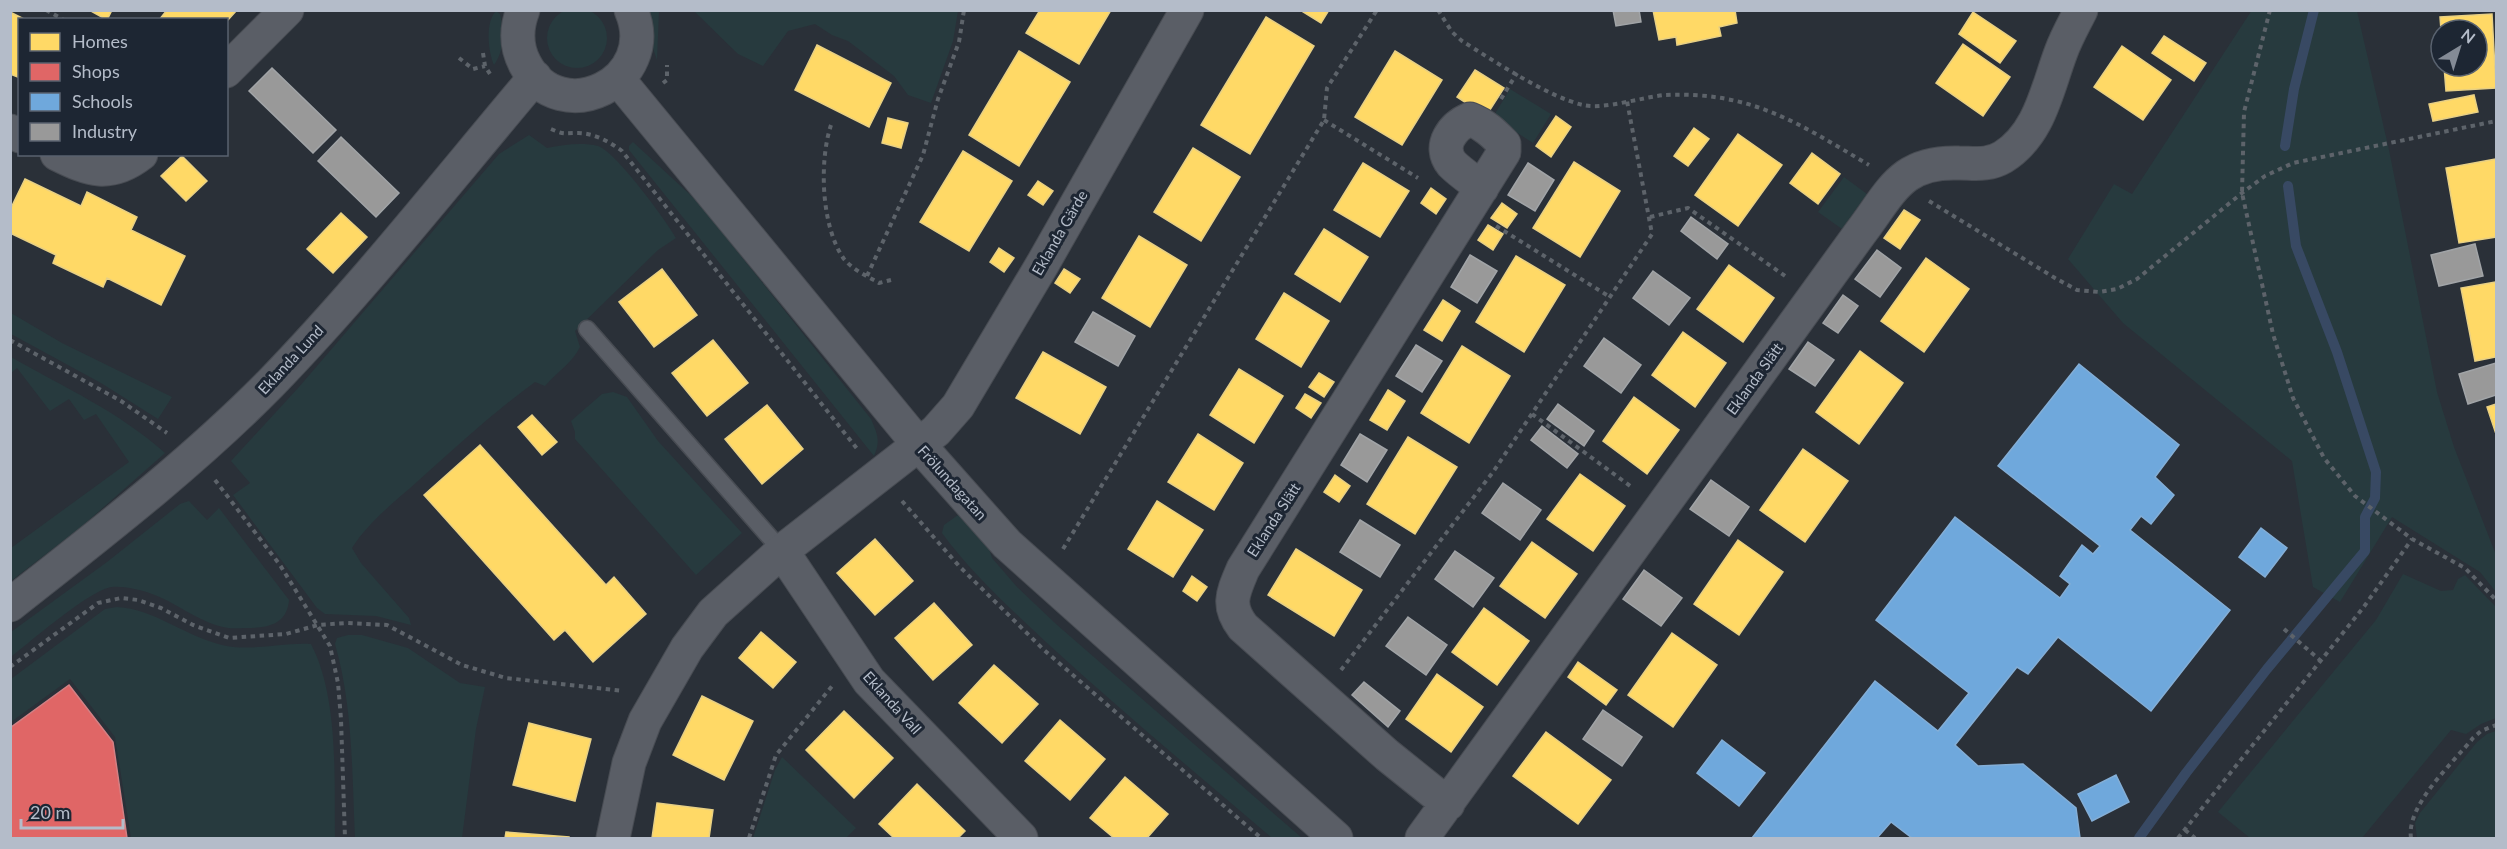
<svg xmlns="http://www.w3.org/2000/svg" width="2507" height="849" viewBox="0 0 2507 849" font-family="Lato,sans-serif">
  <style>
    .green { fill: #273a3e }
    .homes { fill: #ffd966; stroke: #e8d084; stroke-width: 1.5 }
    .shops { fill: #e06666; stroke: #d38084; stroke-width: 1.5 }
    .schools { fill: #6fa8dc; stroke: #84aed6; stroke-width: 1.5 }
    .industry { fill: #999; stroke: #a1a4a7; stroke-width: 1.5 }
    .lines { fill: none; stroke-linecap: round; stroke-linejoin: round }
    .stream { stroke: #384963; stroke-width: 10 }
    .lane-casing { stroke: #484c53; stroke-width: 19 }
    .street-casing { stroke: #484c53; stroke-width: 35 }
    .path { stroke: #5d636a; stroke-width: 4; stroke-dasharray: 4.5 4.5; stroke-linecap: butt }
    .lane { stroke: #5a5e66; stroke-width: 16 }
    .street { stroke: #5a5e66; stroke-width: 33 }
    .labels { text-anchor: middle; stroke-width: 6; stroke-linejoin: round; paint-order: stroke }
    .street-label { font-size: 15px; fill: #b4bcc9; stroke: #1d2633 }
  </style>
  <rect width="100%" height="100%" fill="#2a3038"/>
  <!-- green -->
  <path class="green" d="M547 38a30 30 0 1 1 60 0a30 30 0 1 1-60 0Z
    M2252 10 2357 11 2389 150 2437 392 2454 447 2496 555V592L2480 572 2392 517 2340 602 2313 587 2292 461 2123 323 2068 259 2114 184 2132 194Z
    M496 11 500 14C504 32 505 49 494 65 488 52 485 22 496 11Z
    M648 11H659L657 60 650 39Z
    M694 11H958L953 41 931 103 908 95 894 76 848 41 832 35 815 24 788 31 763 66 738 54Z
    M1510 89 1551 114 1533 143 1493 117Z
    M529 135 547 148C563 145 581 142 598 146 615 151 666 220 676 238L658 250 575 331 580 347C572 363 557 372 545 386L535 382C494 412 457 446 419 480 396 501 369 521 352 548L361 563 409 618 411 625 376 616 325 614 317 608 233 495 250 483 231 461 299 387 499 154Z
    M633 142 698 202 871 419C877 433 881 441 874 456L629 150V146Z
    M1844 177 1867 194 1842 229 1818 212Z
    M11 313 62 343 172 397 158 419 101 383 11 334Z
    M11 357C65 388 118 411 165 453L80 528 11 581V548L129 462 96 414 84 420 69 399 50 411 17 368 11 373Z
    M613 392 627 397 658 441 742 533 696 575 575 439V432L571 421 602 394Z
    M189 501 207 520 219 508 289 600C287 625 267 628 246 628 238 628 230 629 223 627 197 621 177 603 152 594 141 590 124 586 112 587 91 589 30 642 11 657V632L107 562 180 504Z
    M958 515 987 542 992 558 1017 587 1056 624 1302 838H1272C1197 774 1120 710 1047 643 1011 609 972 574 942 533L944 525Z
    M2403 574 2441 591 2453 590 2458 579 2465 575 2496 607V718L2481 724 2466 734 2451 730 2362 838H2250L2218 812 2376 620Z
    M117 607C155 609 184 636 222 645 251 652 281 642 311 644 339 698 334 779 335 838H131L115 737 70 679 11 722V679L105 609Z
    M348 635H362L408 648 460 683 485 687 476 729 462 838H355C352 774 353 706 335 644L337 638Z
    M2496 731V838H2417L2415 823 2420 813 2477 742 2487 734Z
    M782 757 856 828 846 838H753L775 770Z"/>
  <!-- homes -->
  <path class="homes" d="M89 10H112L107 20Z
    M167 10H237L226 22V20H159Z
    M1040 10H1111L1079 64 1026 33Z
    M1300 10H1329L1321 23Z
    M1653 10H1735L1737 23 1719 27 1721 36 1677 45 1676 37 1659 40Z
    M10 12 26 20H20V78L10 74Z
    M1973 12 2016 41 2000 63 1959 34Z
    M2492 14 2496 88 2446 91 2444 66H2477V30H2441L2440 17Z
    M1266 17 1314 46 1250 154 1201 125Z
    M2164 36 2206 63 2194 81 2152 53Z
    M1963 44 2010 77 1983 116 1936 83Z
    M817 45 891 83 869 127 795 90Z
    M2122 46 2171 80 2143 120 2094 87Z
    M1019 51 1070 82 1019 166 969 135Z
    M1395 51 1442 80 1402 145 1355 117Z
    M1475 70 1504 88 1486 116 1457 97Z
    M2474 95 2478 112 2433 121 2429 104Z
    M1556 116 1571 127 1551 157 1536 146Z
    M888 118 908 123 901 148 882 143Z
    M1694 128 1709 139 1688 166 1674 156Z
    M1738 134 1782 165 1738 226 1695 195Z
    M1193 148 1240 177 1201 241 1154 212Z
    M963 151 1012 181 969 251 920 222Z
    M1812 153 1840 174 1818 204 1790 183Z
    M182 156 207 181 186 201 161 176Z
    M2496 159V237L2459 243 2446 168Z
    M1574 162 1620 191 1580 257 1533 228Z
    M1363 163 1409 191 1380 237 1334 210Z
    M25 179 81 206 87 192 137 217 131 230 185 256 161 305 107 278 103 287 53 263 56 255 10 233V210Z
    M1038 181 1053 191 1043 205 1028 195Z
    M1431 188 1446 199 1436 214 1421 203Z
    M1502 203 1517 214 1507 228 1491 218Z
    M1904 210 1920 220 1900 249 1884 238Z
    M341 213 367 237 333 273 307 249Z
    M1488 225 1503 234 1493 250 1478 240Z
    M1324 229 1368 257 1340 302 1295 274Z
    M1139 236 1187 265 1150 327 1102 298Z
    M999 248 1014 258 1004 272 990 262Z
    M1516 256 1565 285 1524 352 1476 322Z
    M1926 258 1969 289 1924 352 1881 321Z
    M1729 265 1774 298 1743 342 1697 309Z
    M662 269 697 315 654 347 619 302Z
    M1064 269 1080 279 1070 293 1055 283Z
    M2496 282V357L2475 361 2461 288Z
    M1284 293 1329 321 1301 367 1256 339Z
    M1443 300 1460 311 1442 341 1424 330Z
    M1683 332 1726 363 1695 407 1652 375Z
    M713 340 748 383 707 416 672 373Z
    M1462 346 1510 376 1469 443 1421 413Z
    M1860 351 1903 383 1859 444 1816 412Z
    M1043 352 1106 387 1080 434 1016 398Z
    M1239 369 1283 396 1254 443 1210 415Z
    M1319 373 1334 382 1324 397 1309 387Z
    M1388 390 1405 401 1387 430 1370 420Z
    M1305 394 1321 403 1311 418 1296 408Z
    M1634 397 1679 430 1647 474 1603 441Z
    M2496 404V434L2487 407Z
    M767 405 803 449 762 484 725 439Z
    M532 415 557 442 542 455 518 427Z
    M1198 434 1243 463 1214 510 1168 482Z
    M1408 437 1457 467 1415 534 1367 504Z
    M480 445 606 585 614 577 646 614 593 662 565 630 554 640 424 495Z
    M1803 449 1848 481 1805 542 1760 510Z
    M1580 474 1625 506 1593 551 1547 519Z
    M1335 475 1350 486 1339 502 1324 492Z
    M1157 501 1203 530 1173 577 1128 549Z
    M875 539 913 581 875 615 837 573Z
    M1738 540 1783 572 1739 635 1694 604Z
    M1532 542 1577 574 1545 618 1500 586Z
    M1296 549 1362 590 1334 636 1268 595Z
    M1192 576 1207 587 1197 601 1183 591Z
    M934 603 972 645 933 680 895 638Z
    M1484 608 1529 641 1497 685 1452 652Z
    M761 632 796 662 773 688 739 658Z
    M1672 633 1717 665 1673 727 1628 695Z
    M1578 662 1617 690 1606 705 1568 677Z
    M994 665 1038 704 1002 743 959 703Z
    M1437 674 1483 707 1451 752 1406 719Z
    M702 696 753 721 724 780 673 755Z
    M844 711 893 758 854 798 806 750Z
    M1060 720 1105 759 1070 800 1025 761Z
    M529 723 591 739 575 801 513 785Z
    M1546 732 1611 780 1578 824 1513 776Z
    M1125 777 1168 814 1147 838H1114L1090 818Z
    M917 784 965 831 958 838H894L879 824Z
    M657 803 713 810 709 838H652Z
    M506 832 569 837V838H505Z"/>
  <!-- shops -->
  <path class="shops" d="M69 685 113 742 127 838H10V728Z"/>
  <!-- schools -->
  <path class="schools" d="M2079 364 2179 445 2155 477 2174 495 2151 524 2141 516 2130 530 2230 610 2151 711 2058 637 2028 674 2017 667 1955 745 1978 766 2023 764 2076 808 2080 838H1912L1891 822 1877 838H1752L1875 681 1938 731 1969 693 1876 620 1955 517 2060 598 2070 584 2060 576 2082 545 2093 554 2100 546 1998 466Z
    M2261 528 2287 548 2265 577 2239 557Z
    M1722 740 1765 773 1739 806 1697 773Z
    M2116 775 2129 802 2092 821 2078 794Z"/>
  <!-- industry -->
  <path class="industry" d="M1613 10H1639L1641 22 1616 26Z
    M272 68 336 130 313 153 249 91Z
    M341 137 399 193 376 217 318 161Z
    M1528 163 1554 180 1535 211 1508 195Z
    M1691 217 1728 244 1717 259 1681 231Z
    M2475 244 2483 276 2439 286 2431 255Z
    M1877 250 1901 268 1880 297 1855 279Z
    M1470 255 1497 271 1477 303 1451 287Z
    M1653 271 1690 298 1669 325 1633 298Z
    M1843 295 1858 306 1838 333 1823 323Z
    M1093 312 1135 336 1118 366 1075 342Z
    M1604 338 1641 365 1621 393 1584 366Z
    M1808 342 1834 360 1815 386 1789 369Z
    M1416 345 1442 361 1422 392 1396 376Z
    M2496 363V395L2468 404 2459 374Z
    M1558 404 1594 431 1584 446 1547 419Z
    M1542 426 1578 454 1567 468 1531 440Z
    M1360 434 1387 450 1367 482 1341 465Z
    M1711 480 1749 507 1729 536 1690 509Z
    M1503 483 1541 510 1520 540 1482 513Z
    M1360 520 1400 545 1380 577 1340 552Z
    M1455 551 1494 578 1473 607 1435 579Z
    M1644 570 1682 598 1661 626 1623 599Z
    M1408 617 1447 645 1426 675 1386 646Z
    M1364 682 1400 711 1388 727 1352 695Z
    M1603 710 1642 737 1622 766 1583 739Z"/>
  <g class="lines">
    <!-- stream -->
    <path class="stream" d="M2285 146 2294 89 2314 10
      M2139 838 2186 773 2267 669 2365 551V517L2375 498 2376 472 2337 352 2296 246 2288 186"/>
    <defs>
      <path id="lane" d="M587 329 782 551"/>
      <path id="street" d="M523 10C516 28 516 47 525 64 560 131 662 81 631 10
        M226 71 287 10
        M618 79 919 445 1007 544 1336 838
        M10 131 20 136
        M57 154C89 170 110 178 141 154
        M782 551 869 681 1021 838
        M10 605C100 534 190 465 270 384 364 287 448 180 535 77
        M1448 804 1387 755 1243 627C1226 605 1233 593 1243 569L1504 152V144C1493 133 1485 125 1470 119 1453 126 1437 146 1452 164 1461 173 1472 180 1482 188
        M613 838 629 763 645 721 687 648 713 613 782 551 936 431 958 406 1042 265 1187 10
        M1422 838 1861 232C1892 191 1901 161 1959 163 1974 163 1988 166 2003 157 2040 134 2047 89 2061 52 2066 38 2074 24 2081 10"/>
    </defs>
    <!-- lane casing -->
    <use href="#lane" class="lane-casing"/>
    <!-- street casing -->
    <use href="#street" class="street-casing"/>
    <!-- path -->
    <path class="path" d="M46 10 64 20
      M1438 10 1452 32 1462 41C1494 61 1548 97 1583 105 1603 110 1643 97 1665 95 1751 91 1798 123 1869 165
      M2270 10 2244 112 2242 193 2273 334 2293 398 2324 458 2355 496 2412 539 2465 568 2496 600
      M483 53 485 66 490 74
      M459 58 473 69 485 66
      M663 83 667 80V65
      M1501 99 1517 73
      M1324 120 1418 178
      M831 125C819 161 821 227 844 259 853 270 867 276 879 283L891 280
      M551 129C565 135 563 133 578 133 594 133 610 142 622 151L858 450
      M1929 201 2055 278 2077 290 2099 292 2117 289 2137 279 2242 193 2265 176 2293 163 2496 121
      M1650 217 1688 208 1788 278
      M1496 226 1610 297
      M867 276 923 155 938 99 959 42 964 10
      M10 340 121 401 167 433
      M1532 414 1633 488
      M215 480 280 565 330 646 338 683 341 719 345 838
      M902 501 959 566 1044 650 1261 838
      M1063 549 1324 120 1327 88 1377 10
      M2284 629 2321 661
      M10 667 98 603 121 598 138 600 161 608 193 625 229 638 286 634 318 625 346 623 387 625 462 665 506 678 623 691
      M1341 670 1493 472 1652 234 1627 101
      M2185 830 2195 838
      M749 838 776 755 833 685
      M2178 838 2363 608 2412 539
      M2411 838C2406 805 2453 763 2473 738L2481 731 2496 725"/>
    <!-- lane -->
    <use href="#lane" class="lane"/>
    <!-- street -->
    <use href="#street" class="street"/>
  </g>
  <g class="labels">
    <!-- street labels -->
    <g class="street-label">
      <text transform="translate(1060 233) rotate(-60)" y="5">Eklanda Gärde</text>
      <text transform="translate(291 360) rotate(-47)" y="5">Eklanda Lund</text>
      <text transform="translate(1755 379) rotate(-54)" y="5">Eklanda Slätt</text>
      <text transform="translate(952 483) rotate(48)" y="5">Frölundagatan</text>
      <text transform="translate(1274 520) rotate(-57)" y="5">Eklanda Slätt</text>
      <text transform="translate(892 703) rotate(48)" y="5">Eklanda Vall</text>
    </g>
  </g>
  <!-- border -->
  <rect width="2507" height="849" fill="none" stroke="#b4bcc9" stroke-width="24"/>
  <!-- legend -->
  <rect x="18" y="18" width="210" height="138" fill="#1d2633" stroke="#59626f" stroke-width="1.5"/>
  <rect x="30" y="33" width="30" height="18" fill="#ffd966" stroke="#59626f" stroke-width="1.5"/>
  <text x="72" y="48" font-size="18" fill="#b4bcc9">Homes</text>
  <rect x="30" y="63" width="30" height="18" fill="#e06666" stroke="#59626f" stroke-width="1.5"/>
  <text x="72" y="78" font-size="18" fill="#b4bcc9">Shops</text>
  <rect x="30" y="93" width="30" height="18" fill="#6fa8dc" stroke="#59626f" stroke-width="1.5"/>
  <text x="72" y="108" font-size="18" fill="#b4bcc9">Schools</text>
  <rect x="30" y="123" width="30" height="18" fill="#999999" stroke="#59626f" stroke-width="1.5"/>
  <text x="72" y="138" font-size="18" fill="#b4bcc9">Industry</text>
  <!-- north arrow -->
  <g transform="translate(2459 48) rotate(38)"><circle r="28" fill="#1d2633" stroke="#59626f" stroke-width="1.5"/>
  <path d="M0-4.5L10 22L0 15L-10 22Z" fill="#848b96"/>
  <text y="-9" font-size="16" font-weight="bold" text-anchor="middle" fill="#b4bcc9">N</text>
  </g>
  <!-- scale -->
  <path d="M21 819v9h102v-9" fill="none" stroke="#b4bcc9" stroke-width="3"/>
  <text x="30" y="819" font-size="18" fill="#b4bcc9" stroke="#1d2633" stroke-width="4.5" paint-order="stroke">20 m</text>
</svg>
